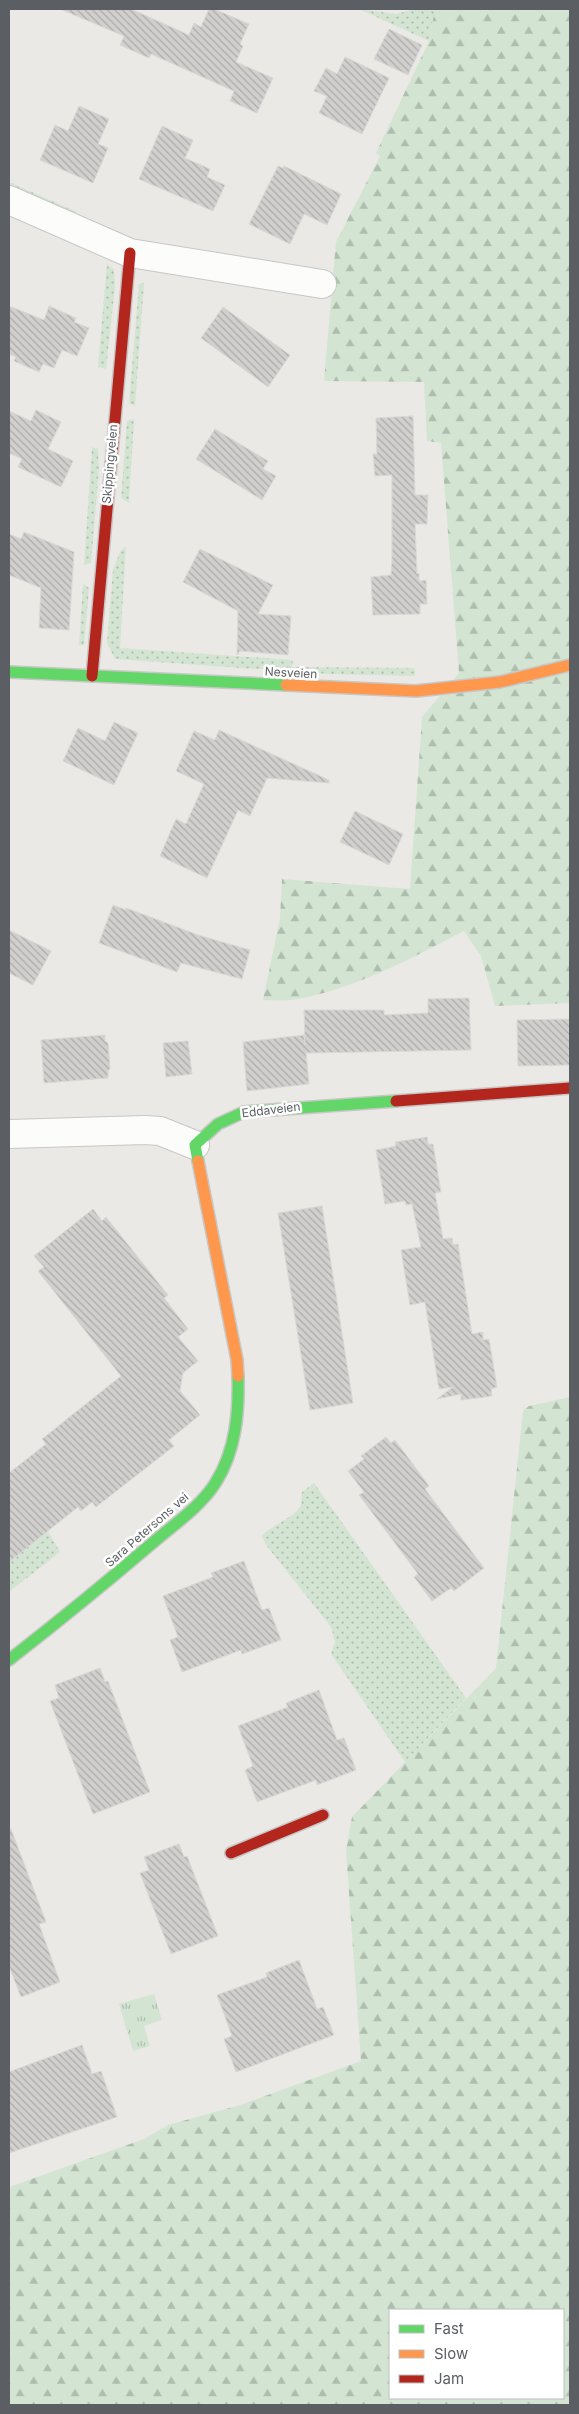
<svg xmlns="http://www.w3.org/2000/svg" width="579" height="2414" viewBox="0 0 579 2414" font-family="Inter,sans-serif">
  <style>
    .grass { fill: url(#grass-dots) }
    .forest { fill: url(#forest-firs); fill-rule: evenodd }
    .park { fill: url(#park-tufts) }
    .building { fill: url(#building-back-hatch); stroke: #d9d8d4 }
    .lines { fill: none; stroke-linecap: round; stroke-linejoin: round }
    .street-casing { stroke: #c7c7c7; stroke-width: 30 }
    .fast-casing { stroke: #c7c7c6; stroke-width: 14 }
    .slow-casing { stroke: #c7c7c6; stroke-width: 14 }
    .jam-casing { stroke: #c7c7c6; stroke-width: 14 }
    .street { stroke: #fcfcfb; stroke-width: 28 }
    .fast { stroke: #63d668; stroke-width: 11 }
    .slow { stroke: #ff974d; stroke-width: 11 }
    .jam { stroke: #b3261e; stroke-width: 11 }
    .labels { text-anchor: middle; stroke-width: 5; stroke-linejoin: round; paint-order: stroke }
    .street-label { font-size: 12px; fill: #5b5e62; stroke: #fff }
  </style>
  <defs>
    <pattern id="grass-dots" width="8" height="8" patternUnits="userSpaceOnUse" patternTransform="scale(1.25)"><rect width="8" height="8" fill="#d3e5d2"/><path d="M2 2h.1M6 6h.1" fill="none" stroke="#aebdae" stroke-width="1.8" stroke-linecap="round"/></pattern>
    <pattern id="forest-firs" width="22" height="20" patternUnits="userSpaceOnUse" patternTransform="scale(1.25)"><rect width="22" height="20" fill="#d3e5d2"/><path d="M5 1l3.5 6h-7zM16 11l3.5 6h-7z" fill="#aebdae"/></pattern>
    <pattern id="park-tufts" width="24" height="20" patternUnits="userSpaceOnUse" patternTransform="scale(1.25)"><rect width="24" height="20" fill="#d3e5d2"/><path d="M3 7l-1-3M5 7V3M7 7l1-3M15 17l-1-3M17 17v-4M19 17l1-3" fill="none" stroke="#aebdae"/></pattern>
    <pattern id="building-back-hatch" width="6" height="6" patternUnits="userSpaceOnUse" patternTransform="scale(1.25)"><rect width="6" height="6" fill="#d1d0ce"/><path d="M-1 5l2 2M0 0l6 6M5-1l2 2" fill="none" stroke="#adacab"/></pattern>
  </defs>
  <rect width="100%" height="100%" fill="#eae9e5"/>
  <!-- grass -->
  <path class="grass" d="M359 9 396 14 415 9H435L429 41Z
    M9 182 77 212 74 216 9 189Z
    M107 264 114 270 115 287 106 369 98 367Z
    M144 283 135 406 129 403 139 284Z
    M134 419 129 503 121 498 127 421Z
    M92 447 98 449 99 469 91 563 84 565Z
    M126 546 120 648 293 660 292 667 415 668V676L329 674 115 659 107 643 113 570 120 552Z
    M83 584 89 588 84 645H79Z
    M314 1483 466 1698 405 1762 331 1654 335 1642 331 1627 266 1545 262 1536C271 1525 296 1517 301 1505 302 1502 301 1496 302 1492Z
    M48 1531 60 1552 9 1592V1562Z"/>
  <!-- forest -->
  <path class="forest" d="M435 9H570V1003L495 1006 481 956 464 931C412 958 357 988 298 999 287 1001 274 1000 263 1000L280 918 282 879 410 889 422 717 459 673 441 443 427 441 424 382 324 381 336 242 380 156 376 153 429 41Z
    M570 1397V2405H9V2187L144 2139 168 2125 240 2105 361 2061 346 1851 352 1817 496 1668 523 1411 529 1406ZM390 2310H563V2398H390Z"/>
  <!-- park -->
  <path class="park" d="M154 1994 162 2020 144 2026 150 2046 133 2051 119 2004Z"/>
  <!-- building -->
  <path class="building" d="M60 9H131L189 35 194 23 201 27 209 9H214L249 24 240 44 243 46 236 62 273 78 257 113 230 101 234 91 151 54 149 58 120 45 124 36Z
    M389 29 422 45 408 75 374 59Z
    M345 57 389 78 362 134 319 113 327 96 314 91 326 68 337 74Z
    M79 106 109 119 98 144 108 148 93 183 40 160 55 125 68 131Z
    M162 126 193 140 185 158 210 169 207 177 225 185 213 211 139 179Z
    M278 166 283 168 284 166 341 194 327 225 304 214 290 244 249 224Z
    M9 306 44 320 49 306 76 318 74 322 89 328 77 356 62 350 54 368 43 364 39 372 14 361 16 357 9 354Z
    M223 307 290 355 268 387 201 338Z
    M36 410 61 422 48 449 73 461 61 487 18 467 22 459 9 453V411L31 421Z
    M413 416 415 495H428L427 524H415L417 574 419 573V581L426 580 427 604H420V614L373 615 371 577 391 575 392 559V475L375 476 373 454H377L376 418Z
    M215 429 268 461 263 469 276 476 262 500 196 459Z
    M24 532 74 552 69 630 39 628 41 588 9 575V534L21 539Z
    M200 549 273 585 258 614 291 616 288 655 240 651 237 655 238 611 183 582Z
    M114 722 138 733 114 785 63 761 78 728 105 741Z
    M219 730 329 780V783L267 778 250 816 238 810 207 878 160 856 176 819 186 824 204 784 176 771 194 731 215 740Z
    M355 811 403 834 389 865 340 842Z
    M113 905 126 910V908L201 936 250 950 242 979 181 963 177 972 99 943Z
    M9 930 51 951 33 985 9 973Z
    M469 998 471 1050 306 1053 309 1084 247 1091 243 1042 304 1035 305 1045 304 1010H384V1015L428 1013V999Z
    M570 1019V1065L518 1066 517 1020Z
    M105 1035V1041L108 1043 110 1069 108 1071V1078L44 1083 41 1040Z
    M188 1041 192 1074 166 1077 163 1043Z
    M427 1137 428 1144H433L441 1192 435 1193 443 1239 452 1238 453 1245 458 1244 472 1334 483 1332V1340L489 1339 497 1387 491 1389 492 1396 461 1400V1394L437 1399 453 1387 439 1389 425 1302 410 1305 401 1250 421 1247 412 1204 406 1205 405 1201 385 1204 376 1150 396 1146 395 1142Z
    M322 1206 353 1403 310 1410 278 1213Z
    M93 1209 102 1221 106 1217 168 1295 164 1298 188 1329 178 1337 198 1361 183 1373 180 1391 200 1415 169 1440 174 1446 96 1507 92 1502 81 1511 78 1507 9 1562V1473L46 1444 42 1439 121 1376 38 1271 44 1267 34 1256Z
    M386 1437 391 1443 395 1440 429 1486 425 1489 484 1568 454 1591 451 1588 432 1601 414 1577 418 1574 359 1495 364 1492 348 1471 364 1459 361 1456Z
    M244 1561 262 1610 269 1608 281 1640 242 1654 241 1650 182 1672 170 1640 178 1637 163 1596 213 1577 211 1573Z
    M100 1668 105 1682 108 1681 150 1792 93 1814 50 1701 59 1698 55 1685Z
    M319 1690 337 1740 344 1738 356 1770 317 1785 316 1780 257 1802 245 1770 253 1766 238 1726 288 1707 286 1703Z
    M9 1829H11L46 1922 39 1924 60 1982 21 1997 9 1966Z
    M179 1844 184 1857 187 1856 218 1936 171 1954 140 1873 149 1870 144 1857Z
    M299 1960 317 2009 323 2007 334 2035 236 2072 224 2039 232 2036 217 1995 267 1977 266 1973Z
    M82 2045 92 2074 101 2071 117 2117 9 2153V2072Z"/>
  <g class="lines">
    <defs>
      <path id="street" d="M9 200 130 253 322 284
        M9 1134 145 1130 160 1131 195 1145"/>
      <path id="fast" d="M9 672 286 685
        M198 1161 195 1145 218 1124 244 1112 396 1101
        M9 1660C59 1621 108 1581 156 1540 175 1524 203 1504 216 1482 236 1450 239 1412 238 1376"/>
      <path id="slow" d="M286 685 416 691 500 682 570 665
        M198 1161 237 1360 238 1376"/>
      <path id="jam" d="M92 676 130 253
        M396 1101 570 1088
        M231 1853 323 1815"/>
    </defs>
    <!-- street casing -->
    <use href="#street" class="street-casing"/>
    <!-- fast casing -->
    <use href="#fast" class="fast-casing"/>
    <!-- slow casing -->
    <use href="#slow" class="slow-casing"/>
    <!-- jam casing -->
    <use href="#jam" class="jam-casing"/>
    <!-- street -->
    <use href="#street" class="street"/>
    <!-- fast -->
    <use href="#fast" class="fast"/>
    <!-- slow -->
    <use href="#slow" class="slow"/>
    <!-- jam -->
    <use href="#jam" class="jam"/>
  </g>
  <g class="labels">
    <!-- street labels -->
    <g class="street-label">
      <text transform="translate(110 464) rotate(-85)" y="4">Skippingveien</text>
      <text transform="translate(291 673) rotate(3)" y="4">Nesveien</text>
      <text transform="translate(271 1110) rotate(-7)" y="4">Eddaveien</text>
      <text transform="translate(147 1530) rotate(-41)" y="4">Sara Petersons vei</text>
    </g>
  </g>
  <!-- border -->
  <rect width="579" height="2414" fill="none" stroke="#5b5e62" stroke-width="20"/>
  <!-- legend -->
  <rect x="389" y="2309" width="175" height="90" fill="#ffffff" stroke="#bdbfc0"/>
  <rect x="399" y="2325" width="25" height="8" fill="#63d668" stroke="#bdbfc0"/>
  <text x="434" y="2334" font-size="15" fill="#5b5e62">Fast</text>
  <rect x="399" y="2350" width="25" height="8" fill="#ff974d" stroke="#bdbfc0"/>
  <text x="434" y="2359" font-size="15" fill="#5b5e62">Slow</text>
  <rect x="399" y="2375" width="25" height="8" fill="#b3261e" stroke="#bdbfc0"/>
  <text x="434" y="2384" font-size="15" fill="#5b5e62">Jam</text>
</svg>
